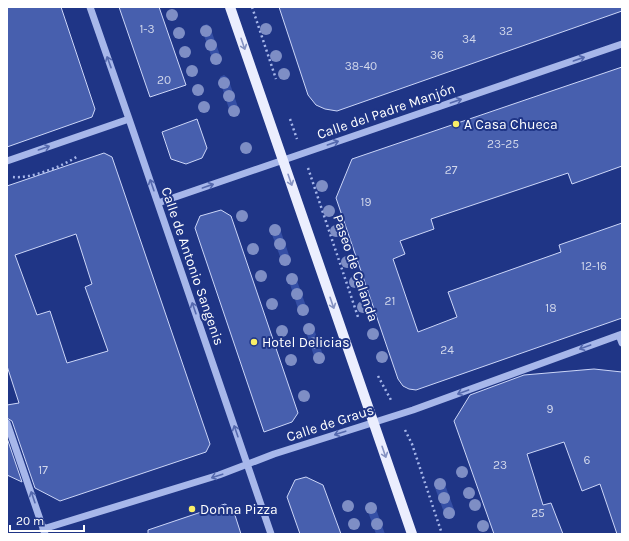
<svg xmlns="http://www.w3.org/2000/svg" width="629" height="541" viewBox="0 0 629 541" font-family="Karla,sans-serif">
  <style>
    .green { fill: #354fa5 }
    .building { fill: #475fae; stroke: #ccd6f8; fill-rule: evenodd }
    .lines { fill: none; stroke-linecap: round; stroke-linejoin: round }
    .path { stroke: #a7b7ea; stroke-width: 2.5; stroke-dasharray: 2 3; stroke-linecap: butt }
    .minor { stroke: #a7b7ea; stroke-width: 7 }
    .major { stroke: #ebeefe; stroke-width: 10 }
    .tree { fill: #7e8ec5 }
    .oneway { stroke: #8592c2 }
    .oneway2 { stroke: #5569ae }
    .poi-dot { fill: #f9ee67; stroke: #1f3586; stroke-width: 1.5 }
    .labels { text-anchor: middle; stroke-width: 4; stroke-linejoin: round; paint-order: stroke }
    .number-label { font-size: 12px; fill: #d1d7eb }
    .street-label { font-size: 14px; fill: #fff; stroke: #1f3586 }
    .poi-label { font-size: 14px; fill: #fff; stroke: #1f3586; text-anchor: start }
  </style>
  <rect width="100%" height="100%" fill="#1f3586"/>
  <!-- green -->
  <path class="green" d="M207 24 210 27 221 58 220 63 215 64 213 61 202 30V26Z
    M224 75 228 78 239 110 238 114 232 115 230 112 220 81V77Z
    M273 224H276L279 226 290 258V261L287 263 282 262 270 229 271 226Z
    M291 273 295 275 307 309V312L303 314 299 312 288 278 287 276Z
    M310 323 313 326 324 358V362L321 364 316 362 305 329V325Z
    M439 479H442L444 482 455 512V515C453 519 450 520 446 518L434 485 436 480Z
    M372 503 375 506 385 534H376L367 509 368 505Z"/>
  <!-- building -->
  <path class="building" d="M7 7H61L95 109 92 117 7 147Z
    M119 7H159L186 85 150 97Z
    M279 7H622V11L337 111 325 109 316 105 308 95Z
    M622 67V166L572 184 568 173 431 219 434 229 400 241 405 254 393 259 418 332 457 317 448 292 561 252 559 245 622 223V318L416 390 409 389 403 386 398 379 336 198 352 159Z
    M197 119 207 148 202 158 186 164 171 159 162 132Z
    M104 153 112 157 210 444 206 452 60 501 35 488 12 421 7 418V405L19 403 7 366V186ZM76 234 92 284 85 287 108 351 67 363 50 311 37 315 15 255Z
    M221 210 231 216 298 413 292 422 264 432 195 228 200 216Z
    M594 369 622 372V534H617L600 484 582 491 564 442 527 454 543 505 551 503 563 534H494L454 421 470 395 524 375Z
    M7 438 22 482 7 475Z
    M306 477 323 485 341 534H300L287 497 295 480Z
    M225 504 233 509 241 534H148V530Z"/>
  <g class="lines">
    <!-- path -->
    <path class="path" d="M252 7 276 79
      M290 119 297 139
      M308 168 358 317
      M13 177C31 179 63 166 78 156
      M378 376 391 400
      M405 430 412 444 442 534"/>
    <!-- minor -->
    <path class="minor" d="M90 7 129 119 271 534
      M7 161 129 119
      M158 203 622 44
      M619 335 622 343
      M7 423 45 534
      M43 529 219 475 274 454 413 410 622 334"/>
    <!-- major -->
    <path class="major" d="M230 7 412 534"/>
  </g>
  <!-- trees -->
  <g class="tree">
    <circle cx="172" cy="15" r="6"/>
    <circle cx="266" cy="29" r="6"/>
    <circle cx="206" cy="31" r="6"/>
    <circle cx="179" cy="33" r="6"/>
    <circle cx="211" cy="45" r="6"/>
    <circle cx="185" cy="52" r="6"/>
    <circle cx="276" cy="56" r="6"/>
    <circle cx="216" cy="59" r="6"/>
    <circle cx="192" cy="71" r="6"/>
    <circle cx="284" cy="74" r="6"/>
    <circle cx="224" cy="83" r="6"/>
    <circle cx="198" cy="90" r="6"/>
    <circle cx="229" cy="96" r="6"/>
    <circle cx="204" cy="107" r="6"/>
    <circle cx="234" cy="111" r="6"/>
    <circle cx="246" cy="148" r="6"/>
    <circle cx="322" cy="186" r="6"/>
    <circle cx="329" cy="211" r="6"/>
    <circle cx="242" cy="216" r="6"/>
    <circle cx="275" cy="230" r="6"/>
    <circle cx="336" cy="231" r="6"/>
    <circle cx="280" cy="244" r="6"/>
    <circle cx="253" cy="249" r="6"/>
    <circle cx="285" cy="260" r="6"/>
    <circle cx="347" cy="262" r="6"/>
    <circle cx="261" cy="276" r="6"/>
    <circle cx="292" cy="279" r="6"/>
    <circle cx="355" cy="282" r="6"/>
    <circle cx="297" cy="294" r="6"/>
    <circle cx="272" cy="304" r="6"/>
    <circle cx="363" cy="307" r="6"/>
    <circle cx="303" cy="310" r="6"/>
    <circle cx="309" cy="329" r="6"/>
    <circle cx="282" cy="331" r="6"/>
    <circle cx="373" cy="334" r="6"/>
    <circle cx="314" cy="343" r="6"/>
    <circle cx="382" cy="357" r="6"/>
    <circle cx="319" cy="358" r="6"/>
    <circle cx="291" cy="360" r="6"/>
    <circle cx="304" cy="396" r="6"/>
    <circle cx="462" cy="472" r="6"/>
    <circle cx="440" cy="484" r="6"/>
    <circle cx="469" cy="493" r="6"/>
    <circle cx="444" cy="498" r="6"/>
    <circle cx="475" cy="505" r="6"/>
    <circle cx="348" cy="506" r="6"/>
    <circle cx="371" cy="508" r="6"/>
    <circle cx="449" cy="513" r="6"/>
    <circle cx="354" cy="524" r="6"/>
    <circle cx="377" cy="524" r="6"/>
    <circle cx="483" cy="526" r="6"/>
  </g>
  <!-- one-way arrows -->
  <defs><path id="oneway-shaft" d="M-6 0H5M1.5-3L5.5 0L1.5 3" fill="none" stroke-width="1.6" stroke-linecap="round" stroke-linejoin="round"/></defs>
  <g class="oneway">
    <use href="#oneway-shaft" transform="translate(243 44) rotate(71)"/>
    <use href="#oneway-shaft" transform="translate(290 180) rotate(71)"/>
    <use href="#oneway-shaft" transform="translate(332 303) rotate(71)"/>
    <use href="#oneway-shaft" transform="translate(384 452) rotate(71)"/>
  </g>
  <g class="oneway2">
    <use href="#oneway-shaft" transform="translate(579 59) rotate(-19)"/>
    <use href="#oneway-shaft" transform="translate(109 62) rotate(-110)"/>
    <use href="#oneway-shaft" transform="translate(456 101) rotate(-19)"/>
    <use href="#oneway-shaft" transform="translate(333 143) rotate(-19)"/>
    <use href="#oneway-shaft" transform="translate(44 148) rotate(-19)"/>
    <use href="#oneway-shaft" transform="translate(152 185) rotate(-109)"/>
    <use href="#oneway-shaft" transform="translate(208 186) rotate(-19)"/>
    <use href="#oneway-shaft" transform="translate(194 308) rotate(-109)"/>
    <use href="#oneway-shaft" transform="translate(585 347) rotate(160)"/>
    <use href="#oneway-shaft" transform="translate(463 392) rotate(160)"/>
    <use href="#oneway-shaft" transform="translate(236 431) rotate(-109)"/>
    <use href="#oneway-shaft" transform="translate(340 433) rotate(162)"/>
    <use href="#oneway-shaft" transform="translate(217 476) rotate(162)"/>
    <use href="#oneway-shaft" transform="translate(33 497) rotate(-109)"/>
  </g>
  <!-- markers -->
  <g class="poi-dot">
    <circle cx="456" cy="124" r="4"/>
    <circle cx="254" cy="342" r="4"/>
    <circle cx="192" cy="509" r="4"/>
  </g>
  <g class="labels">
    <!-- number labels -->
    <g class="number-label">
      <text x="147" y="33">1-3</text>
      <text x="506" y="35">32</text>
      <text x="469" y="43">34</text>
      <text x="437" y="59">36</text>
      <text x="361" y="70">38-40</text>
      <text x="164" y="84">20</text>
      <text x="503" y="148">23-25</text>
      <text x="451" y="174">27</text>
      <text x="366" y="206">19</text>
      <text x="594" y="270">12-16</text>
      <text x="390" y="305">21</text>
      <text x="551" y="312">18</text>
      <text x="447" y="354">24</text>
      <text x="550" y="413">9</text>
      <text x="587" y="464">6</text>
      <text x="500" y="469">23</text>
      <text x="43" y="474">17</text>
      <text x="538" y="517">25</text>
    </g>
    <!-- street labels -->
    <g class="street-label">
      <text transform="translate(386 111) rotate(-19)" y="5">Calle del Padre Manjón</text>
      <text transform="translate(193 266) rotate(71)" y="5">Calle de Antonio Sangenis</text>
      <text transform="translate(356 268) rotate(71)" y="5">Paseo de Calanda</text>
      <text transform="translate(330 423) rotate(-18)" y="5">Calle de Graus</text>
    </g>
    <!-- poi labels -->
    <g class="poi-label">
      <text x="464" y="129">A Casa Chueca</text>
      <text x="262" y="347">Hotel Delicias</text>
      <text x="200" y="514">Donna Pizza</text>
    </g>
  </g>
  <!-- border -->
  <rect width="629" height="541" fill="none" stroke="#ffffff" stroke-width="16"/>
  <!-- scale -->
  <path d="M10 525v6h74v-6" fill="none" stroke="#ffffff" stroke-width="2"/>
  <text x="16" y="525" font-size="12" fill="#ffffff" stroke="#1f3586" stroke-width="3" paint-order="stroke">20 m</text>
</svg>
